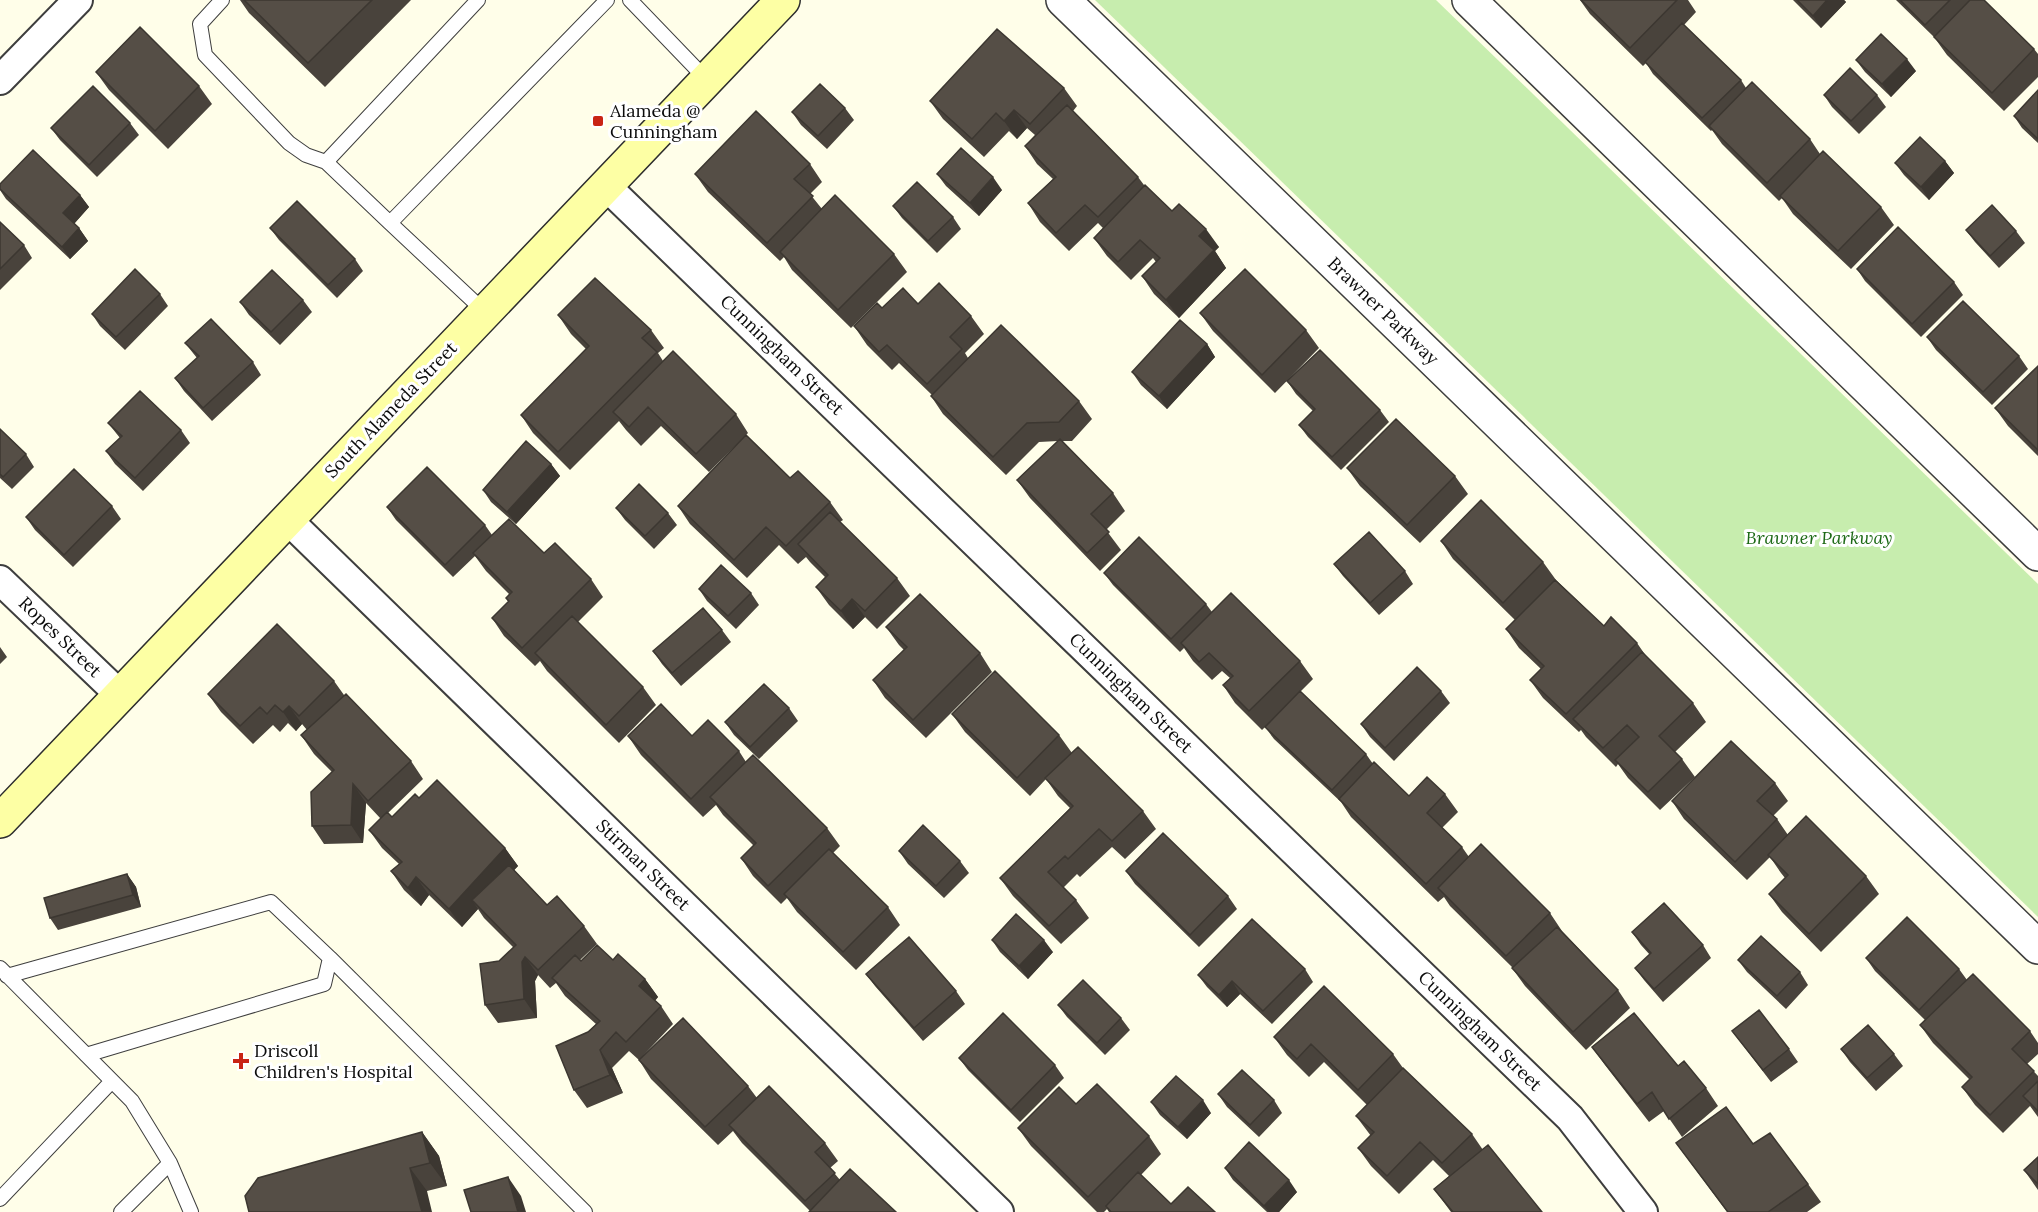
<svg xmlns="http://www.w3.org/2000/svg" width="2038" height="1212" viewBox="0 0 2038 1212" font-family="Lora,serif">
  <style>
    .green { fill: #c7edae }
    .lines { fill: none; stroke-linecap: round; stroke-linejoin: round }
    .service-casing { stroke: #3e3e3e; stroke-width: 16 }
    .minor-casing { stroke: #3e3e3e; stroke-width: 32 }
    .tertiary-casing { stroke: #3e3e3e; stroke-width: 36 }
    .secondary-casing { stroke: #2d2d2d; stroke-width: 36 }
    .service { stroke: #fff; stroke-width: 14 }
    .minor { stroke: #fff; stroke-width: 28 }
    .tertiary { stroke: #fff; stroke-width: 33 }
    .secondary { stroke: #fdffa4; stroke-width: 33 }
    .wall { fill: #49433c }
    .shaded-wall { fill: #3c3731 }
    .building { fill: #554e46; stroke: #3c3731; stroke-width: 1.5 }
    .poi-dot { fill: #c92415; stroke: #fff; stroke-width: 2 }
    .labels { text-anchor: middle; stroke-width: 6; stroke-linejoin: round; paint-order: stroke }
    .poi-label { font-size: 18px; fill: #0b0b0b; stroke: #fff; text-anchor: start }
    .street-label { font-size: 18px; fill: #0b0b0b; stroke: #fff }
    .park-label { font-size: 18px; font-style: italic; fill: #1c6915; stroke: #fff }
  </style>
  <rect width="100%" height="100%" fill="#fffee9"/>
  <!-- green -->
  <path class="green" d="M1095 0H1436L2038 584V917Z"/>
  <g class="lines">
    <defs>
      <path id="service" d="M222 0 200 24 205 55 289 143 306 155 326 162
        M630 0 707 80
        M390 223 326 162 478 0
        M485 312 390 223 607 0
        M330 958 585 1212
        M0 968 132 1101 170 1163 191 1212
        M7 976 271 902 330 958 324 984 86 1055
        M0 1199 112 1081
        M121 1212 170 1163"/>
      <path id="minor" d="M0 80 78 0
        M606 186 1570 1118 1643 1212
        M287 519 999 1212
        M0 580 119 694"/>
      <path id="tertiary" d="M1063 0 2038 947
        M1469 0 2038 554"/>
      <path id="secondary" d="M0 821 783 0"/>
    </defs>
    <!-- service casing -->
    <use href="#service" class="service-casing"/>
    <!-- minor casing -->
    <use href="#minor" class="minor-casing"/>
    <!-- tertiary casing -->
    <use href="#tertiary" class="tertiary-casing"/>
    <!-- secondary casing -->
    <use href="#secondary" class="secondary-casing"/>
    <!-- service -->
    <use href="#service" class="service"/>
    <!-- minor -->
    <use href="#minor" class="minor"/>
    <!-- tertiary -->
    <use href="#tertiary" class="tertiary"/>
    <!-- secondary -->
    <use href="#secondary" class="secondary"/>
  </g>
  <!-- wall -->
  <path class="wall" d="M240 0H411L325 87 249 13Z
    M1580 0H1688L1696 12 1684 25 1741 80 1746 88 1810 139 1820 154 1881 207 1894 225 1851 269 1793 214 1782 198 1779 201 1722 144 1712 130 1711 131 1653 74 1646 63 1643 66 1590 14Z
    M1793 0H1844L1846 2 1821 28Z
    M1896 0H1984L2034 49 2038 54V77L2004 111 1947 55 1934 37Z
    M1856 60 1916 71 1891 97 1865 72Z
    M96 72 199 86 212 104 168 149 109 90Z
    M1064 88 1077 106 1073 111 1138 177 1144 185 1172 211 1219 247 1215 251 1226 268 1179 318 1154 294 1142 276 1156 262 1153 258 1131 280 1107 256 1094 238 1103 228 1098 223 1069 251 1040 222 1028 203 1053 179 1037 164 1025 146 1035 135 1027 128 1017 139 1009 131 984 157 943 119 930 101Z
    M2038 90V143L2022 128 2014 116Z
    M1824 95H1877L1886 107 1859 134 1832 107Z
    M845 108 854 120 827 149 801 125 792 112Z
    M130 123 139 135 97 177 60 140 51 128Z
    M1945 161 1954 173 1929 200 1904 175 1895 163Z
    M810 164 822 182 810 194 822 209 894 254 907 272 851 328 792 270 784 257 780 261 708 192 695 174Z
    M937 174 1002 190 979 216 946 186Z
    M0 184 80 195 89 207 74 224 79 228 88 241 70 259 6 199 0 190Z
    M893 206 953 217 961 229 937 253 902 218Z
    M0 222 24 245 32 258 0 290Z
    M270 228 355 259 363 271 337 298 279 240Z
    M1966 230 2016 231 2025 243 1999 268 1975 242Z
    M1857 269 1954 282 1963 295 1921 337 1865 281Z
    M160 294 168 306 125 350 100 326 92 314Z
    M303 300 312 312 280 345 249 315 240 302Z
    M918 304 971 316 984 334 965 353 968 358 1079 401 1092 419 1072 441H1062L1113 493 1125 511 1106 530 1121 550 1100 571 1030 498 1017 480 1058 441 1039 442 1006 475 943 414 931 396 932 395 899 363 892 370 867 345 854 326 882 308Z
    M1200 313 1306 330 1319 348 1275 393 1213 331Z
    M558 315 651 330 664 348 658 353 663 361 736 414 748 433 746 435 790 478 830 502 843 520 840 522 897 578 910 596 877 629 865 617 853 629 829 605 816 587 825 577 810 562 806 557 798 564 779 545 747 578 690 524 678 506 737 444 709 472 661 426 641 446 626 430 619 421 570 470 533 433 521 415 586 349 571 334Z
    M1927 337 2019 356 2028 369 1992 405 1936 350Z
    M185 343 253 362 261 375 212 421 184 391 175 378 197 358Z
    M1207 344 1215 357 1167 409 1141 385 1132 372Z
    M2038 366V456L2008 426 1995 408Z
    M1287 381 1380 410 1389 422 1341 470 1308 437 1299 425 1313 411 1296 394Z
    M108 423 181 430 190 443 143 491 115 464 106 451 120 438Z
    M0 429 26 454 34 467 12 489 0 478Z
    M551 464 560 476 516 524 491 502 483 490Z
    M1347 468 1455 476 1468 494 1420 543 1360 486Z
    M112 506 121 519 73 567 35 530 26 517Z
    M387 507 485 525 492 535 544 553 591 579 603 597 578 622 643 687 656 705 619 743 547 671 540 661 535 666 504 636 492 618 508 602 506 598 509 594 486 571 475 556 453 577 396 520Z
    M616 508 668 513 677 525 654 549 625 520Z
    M1441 541 1543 562 1556 580 1604 626 1637 643 1646 656 1693 703 1706 722 1675 752 1682 759 1695 777 1660 810 1628 778 1618 764 1616 767 1586 737 1581 730 1579 732 1543 698 1530 680 1541 669 1519 648 1506 629 1515 620 1453 559Z
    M1334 564 1405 571 1413 584 1379 615 1343 576Z
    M1104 573 1206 604 1212 612 1300 661 1313 679 1300 692 1366 754 1373 764 1409 796 1445 794 1458 812 1442 828 1462 847 1469 857 1550 913 1562 931 1618 990 1630 1008 1586 1050 1525 986 1512 968V967L1450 906 1444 897 1438 902 1351 817 1341 802 1274 739 1265 727 1285 707 1262 730 1235 703 1223 685 1230 678 1222 671 1212 680 1193 661 1184 648 1180 652 1113 585Z
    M699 589 751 593 759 605 736 629 707 601Z
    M886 627 980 653 992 672 926 738 885 698 873 680 904 650 899 645Z
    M722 630 731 642 681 686 662 664 653 651Z
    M0 647 7 657 0 664Z
    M334 681 344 695 411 761 423 779 388 813 392 817 419 798 505 848 518 866 514 870 547 905 584 926 597 944 580 960 581 961 613 960 645 979 658 997 655 1001 661 1006 673 1024 640 1059 748 1086 757 1098 825 1143 838 1161 830 1168 840 1180 810 1211 742 1143 733 1131 718 1145 651 1079 639 1060 629 1051 612 1068 623 1093 587 1108 574 1090 588 1032 596 1024 565 996 556 983 550 988 538 975 535 981 537 1018 498 1023 485 1005 499 961 514 948 484 918 478 909 462 927 429 895 421 906 404 890 391 871 399 864 382 848 369 830 381 819 366 803 363 843 324 844 312 826 332 772 314 754 301 735 307 730 302 724 296 731 288 723 280 732 273 725 253 744 221 712 208 694Z
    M1441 691 1450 703 1394 761 1370 737 1361 724Z
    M789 708 798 721 759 759 734 735 725 722Z
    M952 714 1059 735 1072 753 1143 811 1156 829 1125 859 1112 847 1080 877 1077 874 1063 888 1076 900 1089 918 1061 944 1013 896 1000 878 1070 808 1058 796 1046 779 1030 796 965 732Z
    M628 736 739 751 746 762 827 828 840 846 833 853 888 907 900 925 856 970 797 912 787 898 781 904 753 876 741 858 754 846 723 815 716 805 703 817 641 755Z
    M1775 783 1788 801 1773 816 1777 819 1788 835 1866 876 1879 894 1821 952 1782 912 1769 894 1785 878 1781 873 1770 857 1747 880 1684 819 1672 801Z
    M899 851 960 861 969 873 944 898 908 864Z
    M1126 871 1228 896 1237 909 1199 947 1135 884Z
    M127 874 136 887 141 907 58 930 50 918Z
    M1632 932 1703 945 1711 958 1663 1002 1644 980 1635 968 1650 955 1641 945Z
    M992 940 1053 952 1028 979 1000 952Z
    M1866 958 1959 969 1967 980 2030 1031 2038 1043V1054L2027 1064 2038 1076V1117L2030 1106 2003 1133 1975 1105 1962 1087 1970 1080 1933 1043 1920 1025 1925 1020 1875 971Z
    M1738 960 1800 972 1808 985 1786 1009 1747 972Z
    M1305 969 1313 982 1272 1024 1240 994 1227 1007 1207 987 1198 975Z
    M866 974 956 991 965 1004 923 1041 875 986Z
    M1058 1005 1121 1018 1130 1030 1105 1055 1067 1017Z
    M1732 1031 1789 1049 1798 1062 1771 1082Z
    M1274 1037 1393 1054 1403 1068 1472 1134 1483 1150 1542 1212H1451L1434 1189 1449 1176 1433 1160 1399 1194 1371 1166 1358 1148 1371 1136 1356 1116 1367 1105 1324 1062 1309 1077 1287 1055Z
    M1592 1047 1678 1066 1706 1088 1718 1106 1682 1137 1664 1111 1649 1122 1605 1065Z
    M1841 1049 1894 1054 1903 1066 1876 1091 1850 1062Z
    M959 1058 1055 1065 1064 1078 1020 1122 968 1070Z
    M1218 1094 1274 1100 1282 1113 1259 1137 1227 1107Z
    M1151 1102 1211 1113 1187 1139 1160 1115Z
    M1076 1104 1149 1136 1161 1154 1141 1175 1171 1204 1215 1212H1109L1107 1209 1104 1212H1097L1031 1146 1018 1128Z
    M422 1132 439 1156 447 1186 427 1191 249 1212Z
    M1676 1143 1753 1144 1808 1184 1821 1202 1807 1212H1727Z
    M2038 1157V1190L2024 1170Z
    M1225 1168 1297 1192 1279 1212H1267L1233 1180Z"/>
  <!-- shaded-wall -->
  <path class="shaded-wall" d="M1827 0H1844L1846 2 1821 28 1813 16Z
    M1907 59 1916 71 1891 97 1882 84Z
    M1014 110 1027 128 1017 139 1004 121Z
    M1945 161 1954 173 1929 200 1921 187Z
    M993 177 1002 190 979 216 970 203Z
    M80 195 89 207 72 226 63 213Z
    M79 228 88 241 70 259 62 247Z
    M1206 229 1219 247 1215 251 1226 268 1179 318 1166 300 1199 236Z
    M1207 344 1215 357 1167 409 1159 396Z
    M551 464 560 476 516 524 507 512Z
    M852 599 865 617 853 629 841 611Z
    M289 706 302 724 296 731 283 712Z
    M353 784 366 803 363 843 351 825Z
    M505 848 518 866 479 908 472 900 478 909 462 927 449 909Z
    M127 874 136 887 141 907 133 895Z
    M416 877 429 895 421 906 408 888Z
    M1044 940 1053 952 1028 979 1019 966Z
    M525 957 538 975 535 981 537 1018 524 999 522 962Z
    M645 979 658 997 651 1004 639 986Z
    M1232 981 1240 994 1227 1007 1219 995Z
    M600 1050 612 1068 623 1093 610 1075Z
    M1203 1100 1211 1113 1187 1139 1178 1127Z
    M422 1132 439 1156 447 1186 430 1163Z
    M410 1168 427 1191 432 1212H422Z
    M508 1177 521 1196 526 1212H518Z
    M1289 1180 1297 1192 1279 1212H1269L1264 1206Z"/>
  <!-- building -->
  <path class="building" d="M244 0H372L308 63Z
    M1581 0H1677L1630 48Z
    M1797 0H1827L1813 16Z
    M1900 0H1950L1925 25Z
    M1970 0H1984L2034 49 1992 93 1934 37Z
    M1682 23 1741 80 1702 118 1645 62Z
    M140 27 199 86 155 131 96 72Z
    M997 29 1064 88 1030 124 1014 110 1004 121 996 113 972 139 930 101Z
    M1881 34 1907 59 1882 84 1856 60Z
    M1850 68 1877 95 1851 121 1824 95Z
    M1752 82 1810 139 1767 183 1709 126Z
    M820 84 845 108 818 136 792 112Z
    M93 86 130 123 89 165 51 128Z
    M2038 90V139L2014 116Z
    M1067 105 1138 177 1098 217 1085 205 1056 233 1028 203 1056 177 1025 146Z
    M756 111 810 164 794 179 813 196 767 243 695 174Z
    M1920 137 1945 161 1921 187 1895 163Z
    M961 148 993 177 970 203 937 174Z
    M33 150 80 195 63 213 79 228 62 247 0 189V184Z
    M1823 151 1881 207 1838 251 1780 196Z
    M917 182 953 217 928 241 893 206Z
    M1145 185 1172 211 1179 204 1206 229 1199 236 1214 250 1166 300 1142 276 1160 258 1140 240 1118 262 1094 238Z
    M835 195 894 254 838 310 780 252Z
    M297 201 355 259 328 285 270 228Z
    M1992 205 2016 231 1990 256 1966 230Z
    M0 222 24 245 0 269Z
    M1898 227 1954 282 1912 324 1857 269Z
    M135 269 160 294 116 337 92 314Z
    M1245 269 1306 330 1262 375 1200 313Z
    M272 270 303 300 271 332 240 302Z
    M595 278 651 330 642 338 657 352 558 452 521 415 589 346 558 315Z
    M939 283 971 316 950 337 962 349 927 384 887 345 879 352 854 326 877 303 882 308 903 288 918 304Z
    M1963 301 2019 356 1983 392 1927 337Z
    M211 319 253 362 203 408 175 378 199 356 185 343Z
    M1180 320 1207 344 1159 396 1132 372Z
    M1001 325 1079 401 1059 422 1027 423 993 457 931 396Z
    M1320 350 1380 410 1332 457 1299 425 1315 409 1287 381Z
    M673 351 736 414 696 454 648 407 629 427 613 412Z
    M2038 366V450L1995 408Z
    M140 391 181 430 135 478 106 451 122 436 108 423Z
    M1396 419 1455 476 1407 525 1347 468Z
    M0 429 26 454 3 477 0 474Z
    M746 435 790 478 798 471 830 502 786 546 766 527 734 560 678 506Z
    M1060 439 1113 493 1091 514 1109 532 1087 553 1017 480Z
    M526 441 551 464 507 512 483 490Z
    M427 467 485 525 445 565 387 507Z
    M74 469 112 506 64 555 26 517Z
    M639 484 668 513 645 536 616 508Z
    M1481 500 1543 562 1503 603 1441 541Z
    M830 512 897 578 865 611 852 599 841 611 816 587 828 575 798 544Z
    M509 519 544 553 555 543 591 579 522 648 492 618 509 601 506 598 512 592 473 553Z
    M1369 532 1405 571 1370 603 1334 564Z
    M1139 537 1206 604 1171 639 1104 573Z
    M721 565 751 593 728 616 699 589Z
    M1555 580 1604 626 1611 617 1637 643 1566 714 1530 680 1544 666 1506 629Z
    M1231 593 1300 661 1249 711 1223 685 1233 676 1209 653 1199 662 1181 643Z
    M920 594 980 653 913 720 873 680 907 647 886 627Z
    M703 608 722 630 672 673 653 651Z
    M572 616 643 687 606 725 535 653Z
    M277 624 334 681 299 716 289 706 283 712 275 705 267 714 260 707 240 726 208 694Z
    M1642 652 1693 703 1659 736 1682 759 1648 792 1615 760 1639 737 1627 725 1603 748 1573 719Z
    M1417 667 1441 691 1385 748 1361 724Z
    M995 671 1059 735 1017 778 952 714Z
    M764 684 789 708 750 747 725 722Z
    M1300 691 1366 754 1332 790 1265 727Z
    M346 694 411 761 368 801 353 784 351 825 312 826 311 792 334 770 301 735Z
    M661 704 692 736 708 720 739 751 691 799 628 736Z
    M1731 741 1775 783 1757 801 1777 819 1735 862 1672 801Z
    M1078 747 1143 811 1112 841 1099 829 1068 859 1065 856 1048 872 1076 900 1049 926 1000 878 1073 806 1045 778Z
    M753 755 827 828 768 886 741 858 756 843 710 797Z
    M1374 762 1409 796 1427 777 1445 794 1427 813 1462 847 1426 884 1339 799Z
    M437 780 505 848 449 909 416 877 408 888 391 871 402 862 369 830 387 812 392 817 415 794 419 798Z
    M1806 816 1866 876 1809 934 1769 894 1788 875 1768 855Z
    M923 825 960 861 936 886 899 851Z
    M1163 833 1228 896 1190 935 1126 871Z
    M1481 844 1550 913 1506 956 1438 888Z
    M829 849 888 907 843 952 784 894Z
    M509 865 547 905 557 896 584 926 538 970 525 957 522 962 524 999 485 1005 480 964 499 961 516 945 472 900Z
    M127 874 133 895 50 918 44 898Z
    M1664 903 1703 945 1654 989 1635 968 1651 953 1632 932Z
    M1016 914 1044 940 1019 966 992 940Z
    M1907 917 1959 969 1919 1010 1866 958Z
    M1252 919 1305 969 1263 1011 1232 981 1219 995 1198 975Z
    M1557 927 1618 990 1573 1032 1512 968Z
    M1761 936 1800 972 1777 996 1738 960Z
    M909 937 956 991 914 1028 866 974Z
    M597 945 613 960 618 954 645 979 639 986 661 1006 626 1042 616 1032 600 1050 610 1075 574 1090 556 1046 588 1032 600 1021 552 978 575 955 581 961Z
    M1973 974 2030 1031 2012 1049 2034 1071 1990 1115 1962 1087 1972 1077 1920 1025Z
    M1083 980 1121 1018 1097 1043 1058 1005Z
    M1324 986 1393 1054 1358 1090 1311 1044 1297 1059 1274 1037Z
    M1759 1010 1789 1049 1763 1070 1732 1031Z
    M1003 1013 1055 1065 1011 1110 959 1058Z
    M1634 1013 1678 1066 1684 1061 1706 1088 1669 1119 1652 1092 1637 1104 1592 1047Z
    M683 1018 748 1086 705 1127 639 1060Z
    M1868 1025 1894 1054 1867 1078 1841 1049Z
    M1403 1068 1472 1134 1442 1163 1420 1142 1387 1176 1358 1148 1374 1132 1356 1116Z
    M1242 1070 1274 1100 1250 1125 1218 1094Z
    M1176 1076 1203 1100 1178 1127 1151 1102Z
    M2038 1081V1111L2023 1096Z
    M1097 1084 1149 1136 1088 1197 1018 1128 1059 1087 1076 1104Z
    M769 1086 825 1143 815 1152 835 1173 805 1201 729 1125Z
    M1726 1107 1753 1144 1770 1133 1808 1184 1768 1212H1728L1676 1143Z
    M422 1132 430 1163 410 1168 422 1212H249L245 1196 258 1178Z
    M1249 1142 1289 1180 1264 1206 1225 1168Z
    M1488 1145 1542 1212H1453L1434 1189Z
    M2038 1157V1184L2024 1170Z
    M850 1169 896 1212H809Z
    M1138 1172 1171 1204 1188 1187 1215 1212H1111L1106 1206Z
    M508 1177 518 1212H471L464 1190Z"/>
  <!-- markers -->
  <g class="poi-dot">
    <rect x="592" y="115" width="12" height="12" rx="3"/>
    <path d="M238 1052h6v6h6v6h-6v6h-6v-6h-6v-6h6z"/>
  </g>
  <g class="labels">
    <!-- poi labels -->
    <g class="poi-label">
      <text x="610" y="117">Alameda @<tspan x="610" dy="21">Cunningham</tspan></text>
      <text x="254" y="1057">Driscoll<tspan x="254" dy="21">Children's Hospital</tspan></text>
    </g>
    <!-- street labels -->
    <g class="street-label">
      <text transform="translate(1383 311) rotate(44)" y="6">Brawner Parkway</text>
      <text transform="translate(782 355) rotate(44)" y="6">Cunningham Street</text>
      <text transform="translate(391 410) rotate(-46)" y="6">South Alameda Street</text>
      <text transform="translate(60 637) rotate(44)" y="6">Ropes Street</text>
      <text transform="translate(1131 693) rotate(44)" y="6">Cunningham Street</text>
      <text transform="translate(643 865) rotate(44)" y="6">Stirman Street</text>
      <text transform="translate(1480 1031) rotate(44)" y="6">Cunningham Street</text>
    </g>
    <!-- park labels -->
    <g class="park-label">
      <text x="1819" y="544">Brawner Parkway</text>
    </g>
  </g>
</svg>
